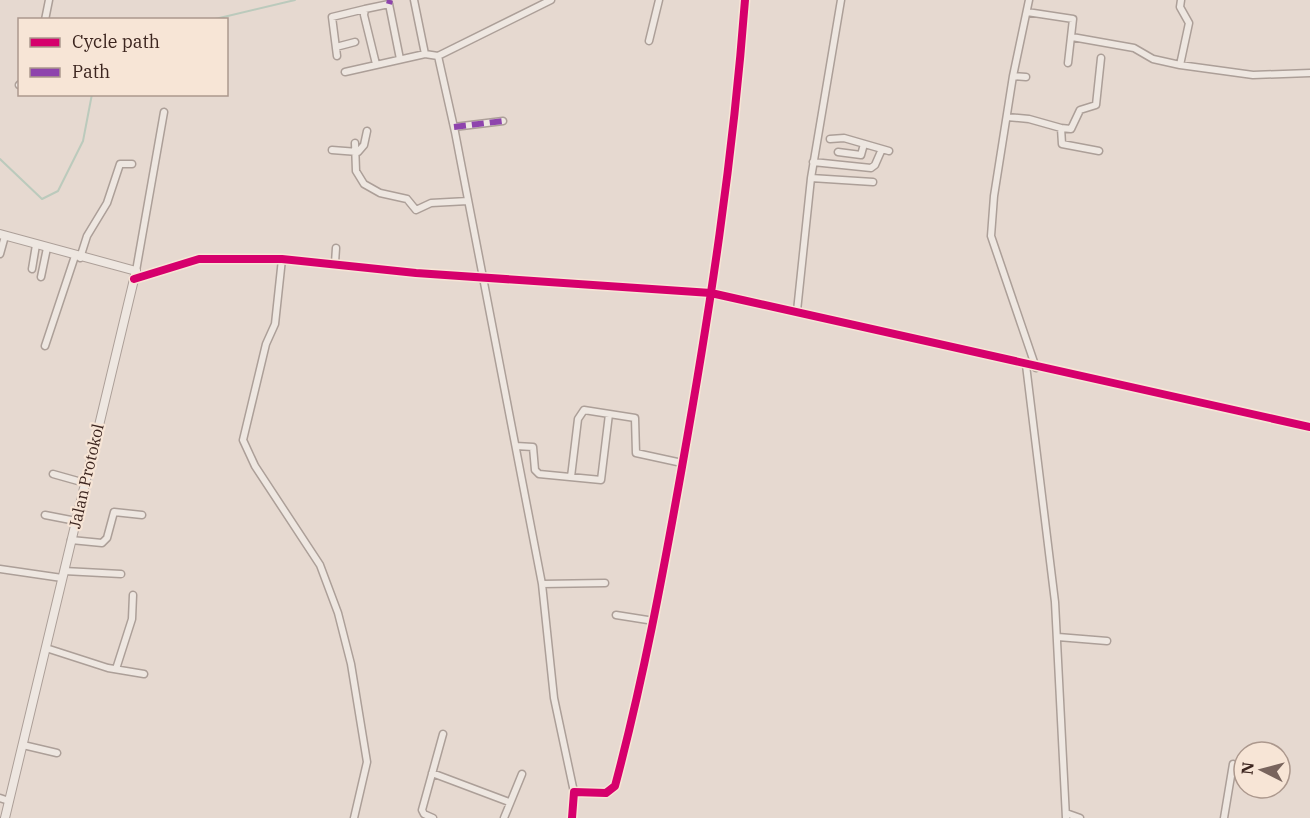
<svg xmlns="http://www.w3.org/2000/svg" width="1310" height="818" viewBox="0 0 1310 818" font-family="'IBM Plex Serif',serif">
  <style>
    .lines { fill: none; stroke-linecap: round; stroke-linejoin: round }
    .stream { stroke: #bbcabc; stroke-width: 2 }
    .minor-casing { stroke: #ac9f98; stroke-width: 9 }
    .tertiary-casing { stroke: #ac9f98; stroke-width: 10 }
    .minor { stroke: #eee7e1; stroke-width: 6 }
    .tertiary { stroke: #eee7e1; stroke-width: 8 }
    .quiet { stroke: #8e44ad; stroke-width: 6; stroke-dasharray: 12 6; stroke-linecap: butt }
    .cycleway-casing { stroke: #f7e5d6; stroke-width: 11 }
    .cycleway { stroke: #d6006c; stroke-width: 8 }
    .labels { text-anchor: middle; stroke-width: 4.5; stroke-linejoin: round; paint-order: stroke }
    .street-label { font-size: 16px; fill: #3c251f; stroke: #f7e5d6 }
  </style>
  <rect width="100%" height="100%" fill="#e6d9d0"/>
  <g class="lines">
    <!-- stream -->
    <path class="stream" d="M211 20 295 0
      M0 159 42 199 58 191 83 141 92 94"/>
    <defs>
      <path id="minor" d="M414 0 425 54
        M1029 0 1013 76 994 196 991 236 1036 368
        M1027 12 1073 19 1068 63
        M45 20 49 0
        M1072 37 1134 48 1153 59 1180 65 1253 75 1310 73
        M649 41 659 0
        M336 47 355 42
        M337 56 332 17 365 9
        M438 56 455 132 542 584 554 698 574 792
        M376 64 364 15 365 9 389 4 400 59
        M1180 65 1189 23 1180 7 1181 0
        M345 72 425 54 438 56 551 0
        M1013 76 1026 77
        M19 85 20 84
        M1007 117 1029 119 1061 128 1062 144 1099 151
        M454 127 503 121
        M1061 128 1071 129 1080 110 1096 105 1101 58
        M830 139 844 138 889 151
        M355 143 356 171 364 184 380 193 407 199 416 210 431 203 468 201
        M332 150 358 152 364 145 367 131
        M838 152 861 155 864 144
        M813 162 871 168 875 165 882 149
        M811 178 873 182
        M0 254 5 236
        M80 258 87 236 107 203 120 164H132
        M282 259 275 324 266 344 243 440 255 466 320 565 338 613 351 664 367 762 354 818
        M335 263 336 248
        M32 269 36 245
        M136 271 164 112
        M41 277 47 248
        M134 279 199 259H282L416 273 711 293 1310 427
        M797 311 811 178 841 0
        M45 346 75 256
        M1026 365 1055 602 1066 818
        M516 446 533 447 535 470 539 474 601 480 609 414
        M53 474 85 483
        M571 477 578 419 584 410 635 418 636 453 682 463
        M45 515 76 521
        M71 540 102 543 107 538 114 512 142 515
        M0 569 62 578
        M64 571 121 574
        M542 584 605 583
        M616 615 654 621
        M1058 637 1107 641
        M46 648 108 668 144 674
        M116 669 132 619 133 595
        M23 745 57 753
        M432 773 509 802
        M0 798 9 801
        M1066 813 1080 818
        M433 818 424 814 422 810 443 734
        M504 818 522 774
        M572 818 574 792 606 793 615 786C643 681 663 574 682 467 710 310 733 159 745 0
        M1224 818 1233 764"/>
      <path id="tertiary" d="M0 234 136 271 5 818"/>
    </defs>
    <!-- minor casing -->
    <use href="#minor" class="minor-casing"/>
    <!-- tertiary casing -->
    <use href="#tertiary" class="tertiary-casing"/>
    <!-- minor -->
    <use href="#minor" class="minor"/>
    <!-- tertiary -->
    <use href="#tertiary" class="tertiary"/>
    <!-- quiet -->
    <path class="quiet" d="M389 4 390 0
      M454 127 503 121"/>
    <defs>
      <path id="cycleway" d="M134 279 199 259H282L416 273 711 293 1310 427
        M572 818 574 792 606 793 615 786C643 681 663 574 682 467 710 310 733 159 745 0"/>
    </defs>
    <!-- cycleway casing -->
    <use href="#cycleway" class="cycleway-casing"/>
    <!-- cycleway -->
    <use href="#cycleway" class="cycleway"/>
  </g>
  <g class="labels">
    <!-- street labels -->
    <g class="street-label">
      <text transform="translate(86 476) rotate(-77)" y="6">Jalan Protokol</text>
    </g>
  </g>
  <!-- legend -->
  <rect x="18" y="18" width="210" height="78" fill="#f7e5d6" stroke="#ac988d" stroke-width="1.5"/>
  <rect x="30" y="38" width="30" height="9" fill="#d6006c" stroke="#ac988d" stroke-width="1.5"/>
  <text x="72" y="48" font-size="18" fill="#3c251f">Cycle path</text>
  <rect x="30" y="68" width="30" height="9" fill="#8e44ad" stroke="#ac988d" stroke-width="1.5"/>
  <text x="72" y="78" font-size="18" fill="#3c251f">Path</text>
  <!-- north arrow -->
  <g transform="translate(1262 770) rotate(276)"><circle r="28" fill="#f7e5d6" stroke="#ac988d" stroke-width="1.5"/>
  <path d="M0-4.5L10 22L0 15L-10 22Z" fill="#78645d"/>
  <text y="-9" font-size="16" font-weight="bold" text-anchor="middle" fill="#3c251f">N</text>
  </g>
</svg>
